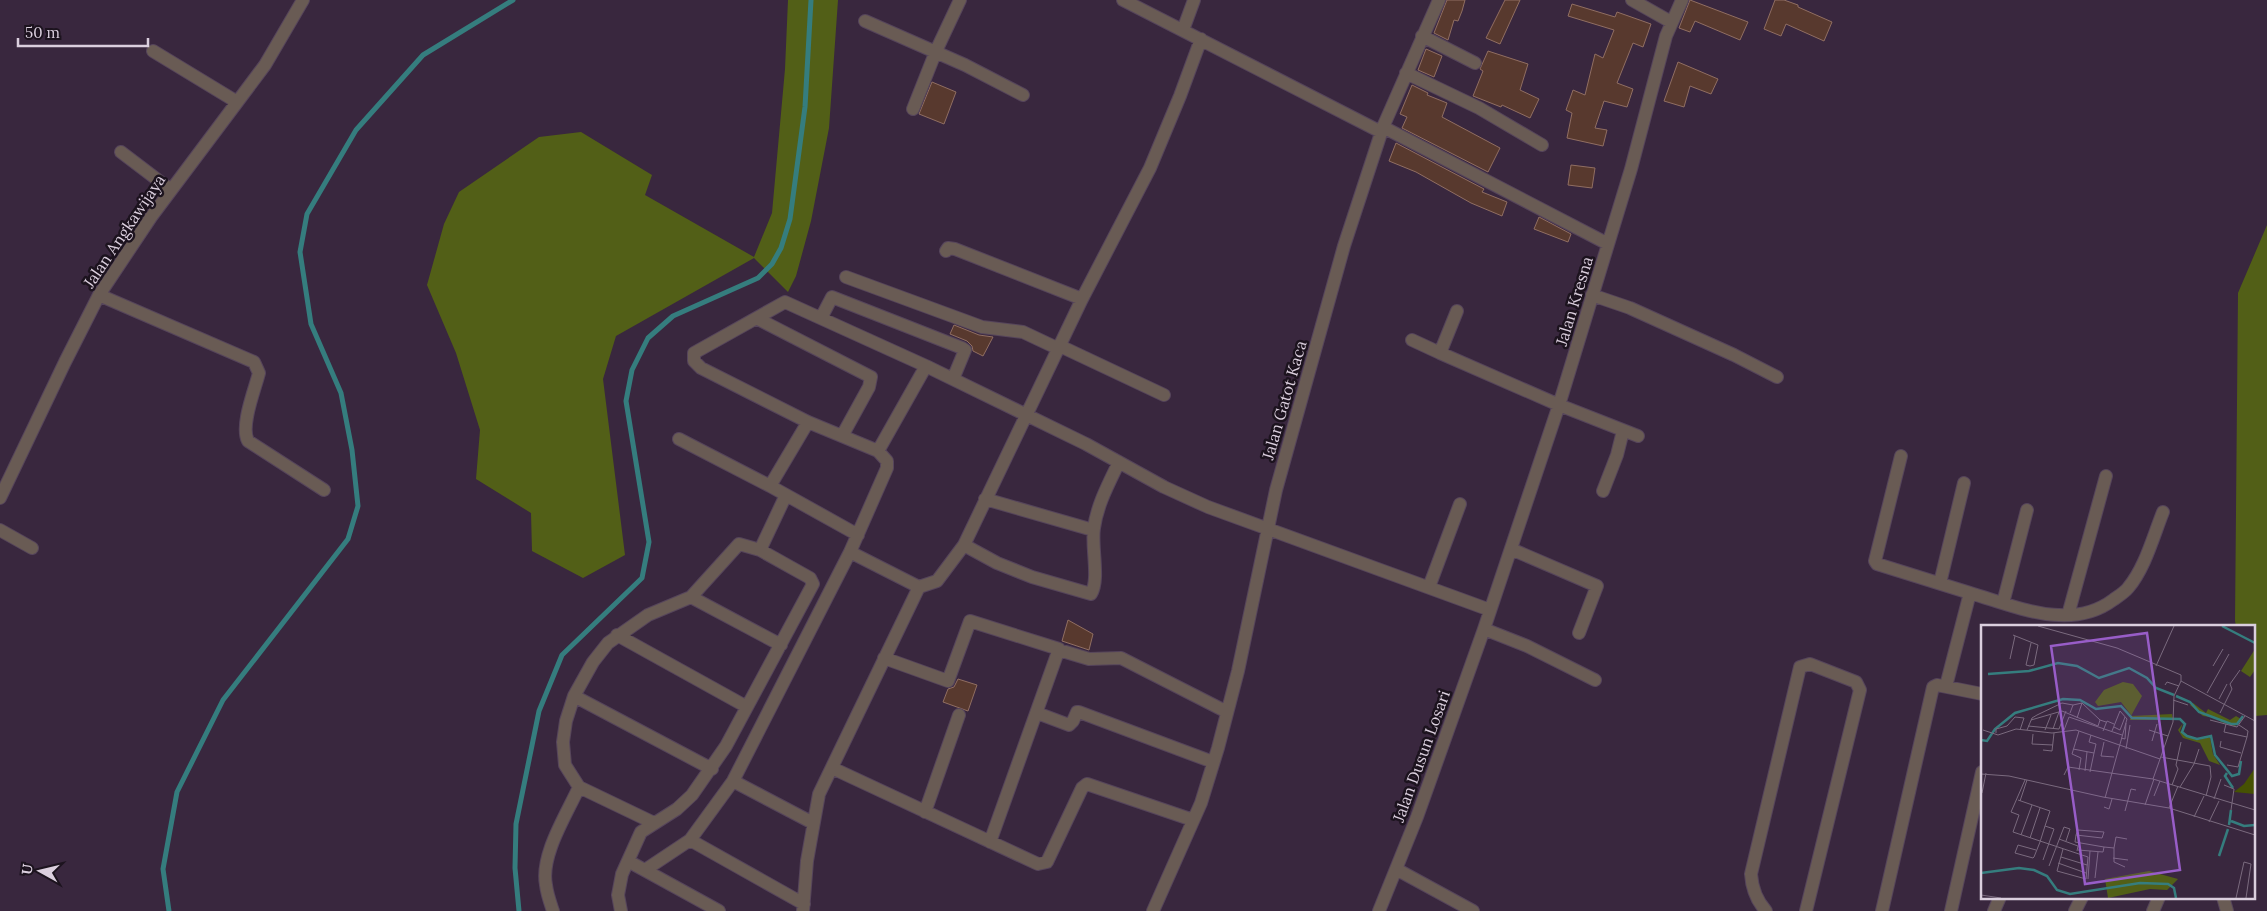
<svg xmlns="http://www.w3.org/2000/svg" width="2267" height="911" viewBox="0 0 2267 911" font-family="Lora,serif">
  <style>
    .forest { fill: #525f17 }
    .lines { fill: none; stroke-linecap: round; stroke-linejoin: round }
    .stream { stroke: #357d7e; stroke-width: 5 }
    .building { fill: #58392e; stroke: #906e62 }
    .minor-casing { stroke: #56455b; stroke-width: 14 }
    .minor { stroke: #695b54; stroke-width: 12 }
    .labels { text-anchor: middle; stroke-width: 5; stroke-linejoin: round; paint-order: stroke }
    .street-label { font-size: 16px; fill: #dbcfde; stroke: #1c131e }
    .inset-river { fill: none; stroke: #357d7e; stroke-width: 2.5 }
    .inset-road { fill: none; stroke: #7a6a7e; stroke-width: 1 }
    .view { fill: #985dc8; fill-opacity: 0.15; stroke: #985dc8; stroke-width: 2.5 }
    .inset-edge { fill: none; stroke: #dbcfde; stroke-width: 2.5 }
  </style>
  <rect width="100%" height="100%" fill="#39273e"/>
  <!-- forest -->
  <path class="forest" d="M788 0H838L829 128 811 221 796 276 788 292 754 258 616 336 603 379 625 555 583 578 532 551 531 513 476 479 480 430 456 353 427 285 444 224 459 192 539 137 581 132 652 175 645 195 754 257 772 213 785 69Z
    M2267 225V715L2255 716 2253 626H2236L2235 621 2238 293Z"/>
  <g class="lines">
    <!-- stream -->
    <path class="stream" d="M169 911 163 869 177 792 223 700 348 539 358 506 352 450 341 393 311 324 300 252 307 214 356 130 423 55 513 0
      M519 911 515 868 516 824 539 711 562 655 642 578 649 542 626 401 632 370 648 338 673 316 758 278 772 264 781 248 790 219 805 107 811 0"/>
  </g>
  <!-- building -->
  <path class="building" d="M1447 0H1465L1462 11 1458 21 1454 20 1448 40 1434 33Z
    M1505 0H1520L1500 44 1486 38Z
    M1690 0 1748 22 1740 40 1695 21 1690 32 1679 28Z
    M1775 0H1784L1798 5V7L1832 22 1824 41 1786 24 1781 36 1764 29Z
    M1572 4 1615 17 1617 12 1651 24 1643 47 1633 43 1617 83 1633 89 1627 107 1604 101 1595 128 1607 130 1603 146 1567 138 1572 113 1566 110 1573 90 1585 95 1595 54 1603 58 1614 30 1568 16Z
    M1426 49 1442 56 1434 77 1418 70Z
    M1488 51 1528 64 1520 90 1539 99 1530 118 1502 105 1501 107 1473 96 1483 71 1480 69Z
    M1678 62 1718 79 1711 94 1690 86 1684 107 1664 101Z
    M932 82 956 92 944 124 919 114Z
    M1412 85 1428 93 1427 95 1447 103 1442 117 1500 148 1488 172 1402 128 1407 117 1400 114Z
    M1396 143 1484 189 1482 192 1507 202 1502 216 1471 203 1416 172 1389 161Z
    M1571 165 1595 168 1592 188 1568 185Z
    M1539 217 1571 234 1568 242 1534 229Z
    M954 325 979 335 993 337 983 356 973 351 972 346 967 341 950 334Z
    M1068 620 1093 634 1089 650 1062 641Z
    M958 679 977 685 968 711 943 702 948 689 954 687Z"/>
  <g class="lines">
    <defs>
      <path id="minor" d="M1123 0 1381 132
        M1632 0 1671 22
        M865 21 965 65 1023 95
        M1183 30 1194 0
        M1422 36 1475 63
        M153 51 237 102
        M1406 73 1479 108 1542 145
        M913 109 936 51 960 0
        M1383 127 1608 244
        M121 152 171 190
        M946 251 948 248 955 249 1082 299
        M846 277 982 327 1023 332 1059 349
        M99 295 254 362 259 373C255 389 240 426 248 441L324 490
        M1592 295 1630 308 1734 355 1777 377
        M1457 311 1440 353 1559 405 1638 436
        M821 318 832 297 962 348 965 350 953 379
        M758 319 871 377 869 387 842 436
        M1412 340 1440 353
        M1060 346 1164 395
        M808 422 770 486 858 535
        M679 439 770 486
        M878 451 926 366
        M1901 456 1875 561 1877 564 1970 593 1946 686
        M1603 491 1617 455 1623 431
        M0 498 65 362 99 295 151 217 265 65 303 0
        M985 499 1093 530
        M0 530 32 548
        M964 545 997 563 1032 577 1091 594C1100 579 1091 547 1094 528 1097 505 1109 483 1119 462
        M1511 549 1597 586 1579 633
        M850 552 919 587
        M1940 583 1964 483
        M1429 587 1460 504
        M1970 593C2015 606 2070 632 2113 600 2117 597 2124 593 2128 588 2145 568 2153 537 2163 512
        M691 597 781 645
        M2003 603 2027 510
        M2068 615 2106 476
        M1484 629 1527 646 1595 680
        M617 635 747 707
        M1059 650 1089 659 1121 658 1227 712
        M884 658 948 681 970 621 1059 649 990 842
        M574 696 712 769
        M1037 713 1069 725 1073 721 1077 712H1079L1213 762
        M832 768 1038 864 1047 862 1082 788 1087 784 1193 820
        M733 781 813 823
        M925 812 959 715
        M654 823 579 787 565 765 563 742 566 721 574 696 593 662 608 643 648 615 691 597 739 544 760 550
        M628 861 719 911
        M1396 869 1473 911
        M645 870 690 840
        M2223 897 2227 911
        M804 904 690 840 733 781 850 552 887 468V461L878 451 808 422 701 368 694 361V353L785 302 926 366 1086 444 1164 487 1208 507 1490 610
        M553 911C550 902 547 894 546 885 540 855 567 814 579 787
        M621 911 618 895 622 874 641 832 677 809 692 795 726 746 813 584 810 578 760 550 786 495
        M803 911 807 861 819 794 919 587 937 581 964 545 1082 299 1150 168 1180 96 1201 39
        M1153 911 1201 803 1218 748 1238 671 1276 490 1344 246 1383 127 1439 0
        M1379 911 1417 817 1484 629 1559 405 1631 169 1666 36 1682 0
        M1766 911C1756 900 1752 889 1751 874L1800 667 1810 664 1856 682 1860 690 1806 911
        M1882 911 1933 687 1937 685 1982 694
        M1951 911 1982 772
        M1994 911 2000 897
        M2075 911 2082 897
        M2153 911 2159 897"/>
    </defs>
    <!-- minor casing -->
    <use href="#minor" class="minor-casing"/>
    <!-- minor -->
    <use href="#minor" class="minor"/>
  </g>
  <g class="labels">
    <!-- street labels -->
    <g class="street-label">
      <text transform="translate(124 231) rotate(-56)" y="6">Jalan Angkawijaya</text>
      <text transform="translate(1574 301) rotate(-73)" y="6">Jalan Kresna</text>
      <text transform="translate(1284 400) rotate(-74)" y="6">Jalan Gatot Kaca</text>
      <text transform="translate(1421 756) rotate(-70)" y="6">Jalan Dusun Losari</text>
    </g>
  </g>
  <!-- overview -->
  <g transform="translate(1981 625)">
    <rect width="274" height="274" fill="#39273e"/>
    <path d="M274 143V169L253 167 263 159Z" fill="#465203"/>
    <path d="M274 24V45L269 52 260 46ZM142 57 152 59 161 71 150 91 191 89 192 95H149L150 90 140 77 117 81 114 77 123 65ZM212 78 225 88 227 84 249 95 255 91 260 94 254 101 240 97 236 93 222 91 209 80ZM202 98 199 106 206 112 217 115 229 112 232 129 239 140 228 136 219 118 202 113 197 105ZM168 246 197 254 186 265 169 264 127 273 124 254Z" fill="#525f17"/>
    <path class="inset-river" d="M241 1 274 18M7 49 48 46 77 38 96 41 118 53 148 43 166 53 175 63 193 70M195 71 209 77 218 87 250 99H256L262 91M0 115 6 116 14 104 34 88 82 74 99 75 115 84 140 81 151 93 199 94 204 99 201 107 206 111 216 114 230 111 234 130 251 151 258 149 260 136M246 148 244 151 252 163M250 196 263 201 274 200M248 200 250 185M238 231 247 204M0 248 38 243 53 245 66 251 76 265 89 269 159 258 187 259 193 263 195 273"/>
    <path class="inset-road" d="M57 1 136 23 200 50V56L274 96M32 10 57 20 53 40 49 41 45 40 50 18M29 34 34 11M175 41 193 1M232 41 242 24M184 60 186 57 198 61M226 68 248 29M238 74 246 59M192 75 207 80M89 88 92 80 101 78 119 95M239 88 251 64 249 59 259 45M96 93 101 78M50 95 81 86 117 101 119 95 125 97M229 95 256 102 264 91M245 99 243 107 266 112 267 106 258 100M47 101 78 104 85 86M133 102 139 105 144 92M72 104 78 87M2 105 17 110 35 104 71 108 95 105 179 134M46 105 51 93 56 90 81 78 92 80M64 105 70 90M83 105 88 92 141 110M168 105 187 111M122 106 126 96 133 99M15 108V104L26 101 34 92 43 93 39 105M52 109 51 119 72 120M140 113 144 114 145 98M171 116 176 99M240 116 239 122 260 128M123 117 120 131 133 132M92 124 113 128 115 119 108 117 110 110M145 124 149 100M62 125 71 126 73 108M180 132 229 141 230 152 225 171M246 140 257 142 266 112M98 145 100 133 91 129 98 106M104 146 106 127M109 147 113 128M0 149 28 151 122 172 188 183 274 210M83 150 87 142 172 154 274 185M172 154 192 97 193 71 200 56M44 155 30 187 38 190 32 207 107 232 105 254 76 246 82 224M191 160 197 144 195 140 200 117M243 160 253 164 250 185M199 162 213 139 218 124M1 168 5 148M173 171 179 156M124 173 146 94 139 86 131 106M233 174 240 154M37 175 69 186 64 201 73 204 62 235M39 176 46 155M164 180 173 154M123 182 128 184 131 174M188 183 197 161M144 186 150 164 155 165M213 192 223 171M228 197 238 176M40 210 51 180M95 210 121 213 123 207 97 205 96 207 95 210 94 217 123 222 122 227 97 225M49 213 59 183M78 214 97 221 96 226M123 222 133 223 135 212 146 214M133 223V237L144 242M55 225 37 220 34 228 52 233 53 232 59 217 64 201M80 232 106 240M132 233 147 235M77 238 105 248M68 241 83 202 89 204 85 216M114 253 117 227M107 254 109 226M0 270 20 273M255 273 263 237 270 239 265 273"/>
    <path class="view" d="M166 8 199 245 104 259 70 21Z"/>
    <rect width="274" height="274" class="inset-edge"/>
  </g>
  <!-- north arrow -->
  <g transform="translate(40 871) rotate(278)" stroke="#1c131e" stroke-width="4" paint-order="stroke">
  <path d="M0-4L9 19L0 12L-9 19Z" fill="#dbcfde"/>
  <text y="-8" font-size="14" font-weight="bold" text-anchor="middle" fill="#dbcfde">U</text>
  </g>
  <!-- scale -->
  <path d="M18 38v8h130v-8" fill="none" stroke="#dbcfde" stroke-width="2.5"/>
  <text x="25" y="38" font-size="15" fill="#dbcfde" stroke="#1c131e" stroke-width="4" paint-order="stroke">50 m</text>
</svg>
